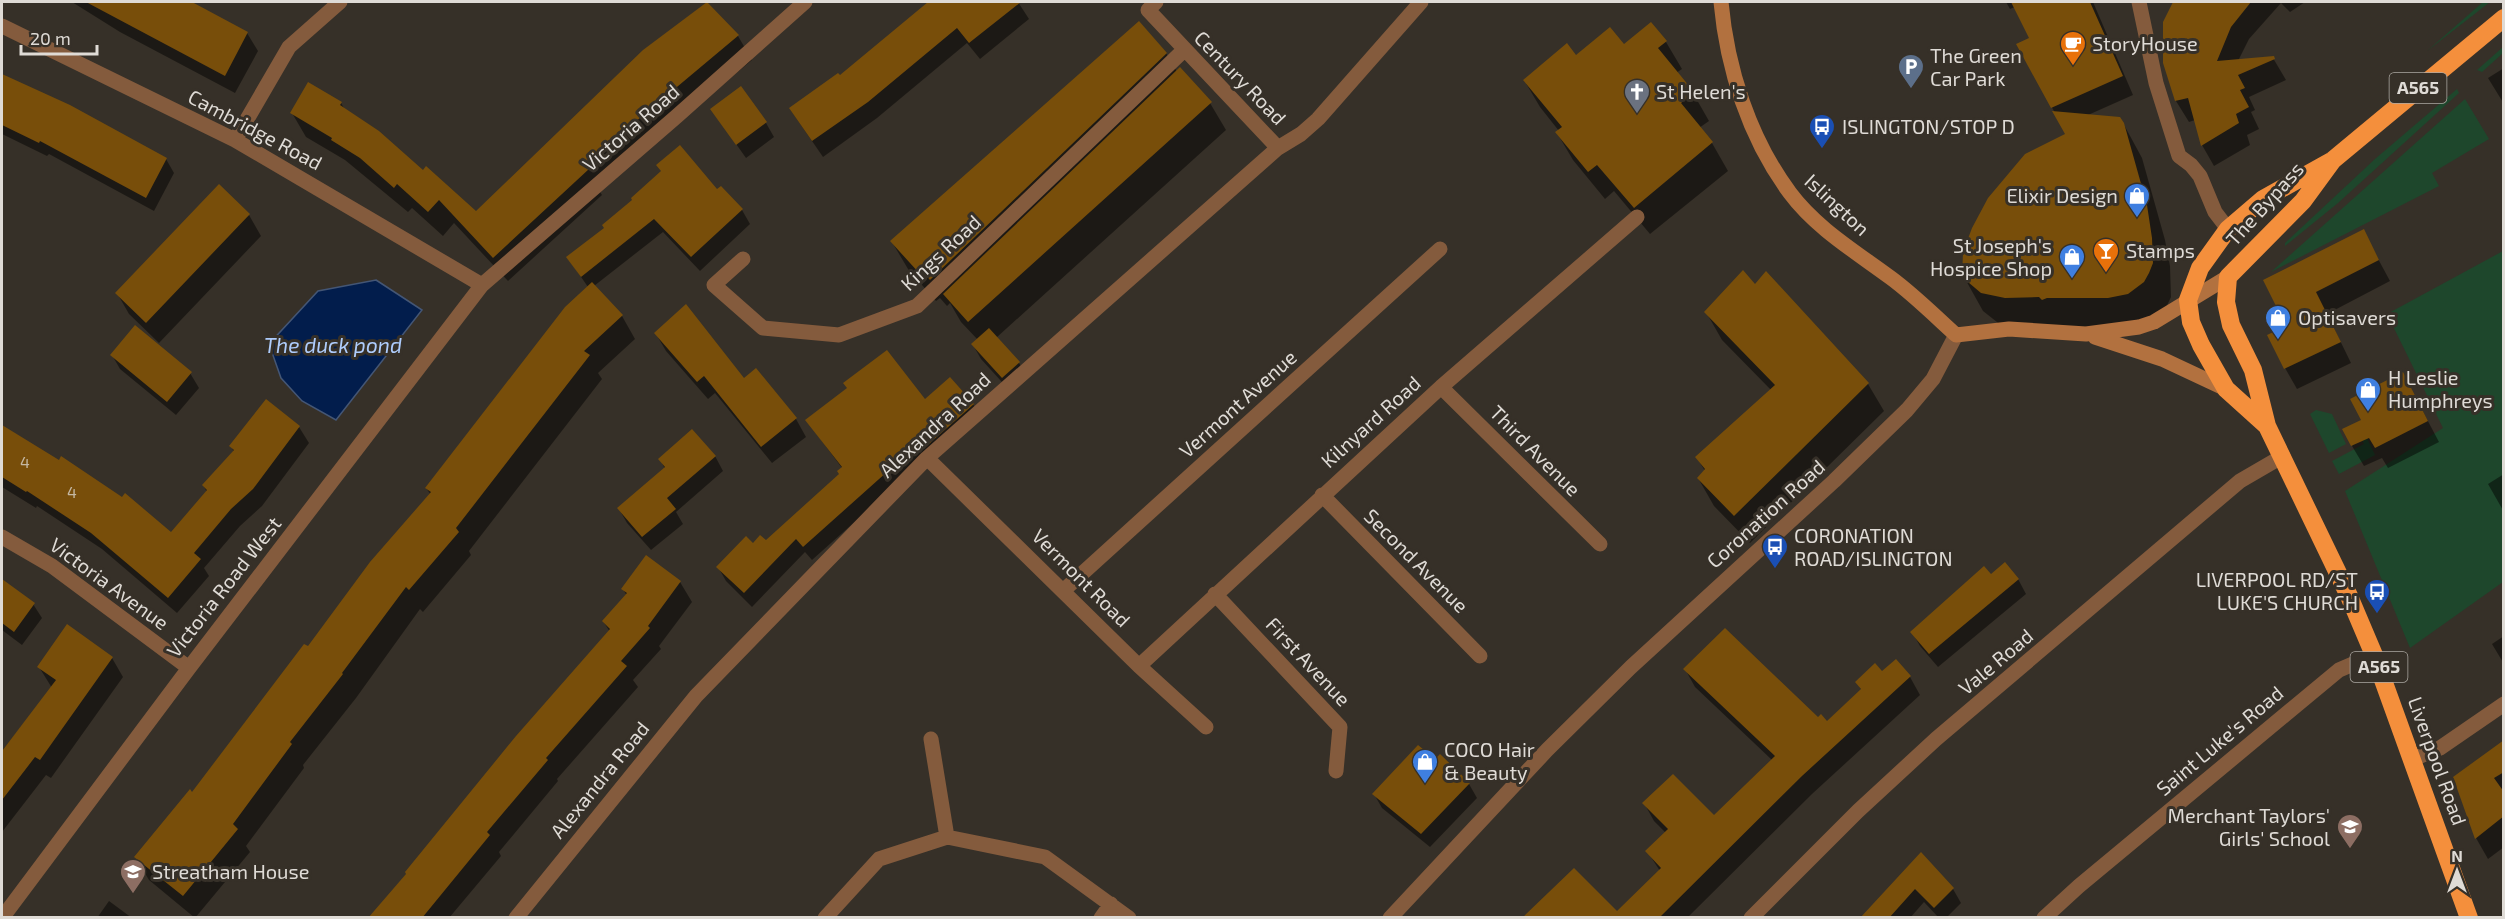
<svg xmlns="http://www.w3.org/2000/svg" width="2505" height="919" viewBox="0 0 2505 919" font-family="'Exo 2',sans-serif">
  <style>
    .green { fill: #1e472c }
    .water { fill: #021d4c; stroke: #445675; stroke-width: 1.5 }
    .shadow { fill: #0007 }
    .building { fill: #784e0a }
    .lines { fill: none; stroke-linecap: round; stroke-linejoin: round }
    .street { stroke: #845b3d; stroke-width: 15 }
    .secondary { stroke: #b2713f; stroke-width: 15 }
    .highway { stroke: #f48f3c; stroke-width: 18 }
    .labels { text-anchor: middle; stroke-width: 6; stroke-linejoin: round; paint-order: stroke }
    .number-label { font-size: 16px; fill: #c5b8a3 }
    .shield { fill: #363028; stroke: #aca8a2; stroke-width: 1.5 }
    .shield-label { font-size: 18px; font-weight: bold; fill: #dfdbd6 }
    .poi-label { font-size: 20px; fill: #dfdbd6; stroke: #363028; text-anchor: start }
    .street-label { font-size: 20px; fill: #dfdbd6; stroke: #363028 }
    .water-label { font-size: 21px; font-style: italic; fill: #aeccfc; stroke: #363028 }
  </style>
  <rect width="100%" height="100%" fill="#363028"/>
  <!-- green -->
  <path class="green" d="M2483 2H2490L2427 51Z
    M2503 47V53L2482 72 2477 70Z
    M2457 89 2459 93 2338 203 2285 246V243L2375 159Z
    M2465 99 2489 139 2432 173 2439 186 2271 272Z
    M2503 251V582L2410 648 2345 491 2443 428 2387 314Z
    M2316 410 2332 414 2346 444 2329 453 2310 414Z
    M2363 430 2375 455 2339 474 2332 461 2364 444 2358 432Z"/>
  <!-- water -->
  <path class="water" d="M376 280 422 310 336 420 302 401 281 378 269 344 318 291Z"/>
  <!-- shadow -->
  <path class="shadow" d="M72 2H189L247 33 258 51 235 93 120 32Z
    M931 2H1018L1029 19 980 59 967 43 877 118 823 157 790 109 839 77Z
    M2006 2H2093L2133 95 2088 115 2123 123 2142 158 2165 240 2170 266 2171 297 2162 316 2138 330 2002 326 1983 311 1964 277 2067 135 2018 45 2031 38 2015 7 2010 9Z
    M2174 2H2305L2290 12 2281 3 2249 39 2238 61 2273 58 2286 80 2249 97 2255 110 2251 112 2259 129 2247 135 2250 145 2214 166 2202 145 2195 120 2189 122 2176 101 2164 62V23Z
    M706 4 738 36 752 60 598 189 602 195 508 281 454 223 443 236 412 208 408 212 345 160 306 137 292 113 341 103 345 110 476 213Z
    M1666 42 1682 69 1676 73 1693 93 1709 121 1699 128 1712 143 1728 171 1650 234 1614 191 1605 199 1573 160 1557 133 1559 131 1540 107 1524 80 1576 57 1624 46Z
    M1166 53 1177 72 1210 103 1226 130 996 338 1019 363 1027 377 1011 392 981 359 973 345 978 340 961 322 950 303 947 306 940 298 936 301 908 269 892 242Z
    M2504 68V104L2488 78Z
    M6 78 166 159 174 173 154 211 49 154 47 156 2 134V88Z
    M712 110 766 123 774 137 746 158Z
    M717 192 742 210 750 224 700 271 663 232 594 286 622 316 635 339 598 373 602 379 469 551 471 555 423 612 420 609 356 698 303 765 304 768 246 846 250 852 195 918 149 880 136 858 192 794 431 495 426 488 588 287 568 258 606 229Z
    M249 215 261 236 159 343 129 314 117 293Z
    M2363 231 2390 281 2327 314 2351 363 2297 389 2285 368 2288 326Z
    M1755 286 1868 384 1884 411 1750 543 1714 506 1698 478 1705 471 1697 458 1771 390 1722 340 1706 312Z
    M656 334 743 380 796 419 806 437 772 463 715 393 708 399 666 351Z
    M112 355 190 373 199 388 176 415 120 369Z
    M2403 374 2439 442 2388 468 2382 458 2364 466 2352 446 2363 421Z
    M924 401 973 404 981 418 925 459 812 560 805 552 752 607 726 581 718 567 753 545 766 542 840 475 842 468 807 421Z
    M2 427 172 534 207 492 203 485 234 452 231 446 299 427 309 443 262 506 240 526 204 568 209 576 177 613 102 549 37 506 36 508 2 487Z
    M715 456 723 471 676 512 683 524 651 550 627 523 619 509 665 469 660 459Z
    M2504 474V512L2488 484Z
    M646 557 680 582 692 602 659 646 661 649 633 680 638 687 557 779 558 781 499 852 501 856 449 918H370L610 632 603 621 627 596 623 589Z
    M1991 577 2018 579 2026 594 1938 667 1920 646 1912 632Z
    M2 581 33 604 42 618 22 645 2 630Z
    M2504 636V664L2492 644Z
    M112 658 123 677 51 778 46 775 2 832V751L52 688 39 667Z
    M1685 669 1827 723 1862 691 1857 682 1882 673 1910 677 1920 695 1812 794 1687 918H1528L1617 913 1660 871 1647 851 1666 833 1654 821 1644 803 1714 817 1772 760 1695 687Z
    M2504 742V847L2488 859 2476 838 2454 777Z
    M1469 784 1477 798 1430 847 1382 808 1374 794Z
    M1921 854 1953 889 1961 903 1946 918H1939L1924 902 1910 918H1862Z
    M109 901 132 918H97Z"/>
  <!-- building -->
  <path class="building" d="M86 2H192L248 32 225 76Z
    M707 2 739 35 585 164 589 169 493 258 439 200 428 212 397 184 394 188 360 158 331 140 332 138 290 113 308 82 342 102 340 105 379 131 423 170 426 166 476 211 643 50Z
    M928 2H1021L969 43 957 28 868 102 812 141 789 108 838 73 840 75Z
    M2011 2H2090L2123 76 2051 108 2016 44 2029 38Z
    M2173 2H2251L2231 27 2217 61 2274 56 2275 59 2238 75 2245 88 2240 90 2249 107 2236 114 2239 123 2201 146 2188 98 2175 101 2163 63V22Z
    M1139 21 1167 53 930 280 923 272 920 274 890 241Z
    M1651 22 1667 41 1658 48 1694 92 1681 103 1713 142 1634 208 1597 165 1588 172 1555 132 1562 127 1523 80 1567 43 1576 55 1610 27 1624 44Z
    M1180 67 1212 102 968 322 943 294Z
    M2 74 70 105 167 158 146 198 40 141 39 143 2 125Z
    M741 86 767 122 736 145 710 109Z
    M2052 111 2120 117 2124 123 2147 205 2152 238 2153 263 2149 273 2144 282 2128 294 2108 298H2047L2042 300 2039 297 2005 298 1981 293 1962 277 1963 252 1972 228 1988 198 2025 154 2065 134Z
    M680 145 717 189 721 186 743 209 691 257 654 219 581 277 566 257 604 228 602 225 632 200 631 198 661 171 656 165Z
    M219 184 250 214 146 323 115 293Z
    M2364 229 2379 260 2316 292 2341 342 2284 369 2267 335 2286 326 2263 280Z
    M1743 270 1755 284 1766 271 1869 383 1734 516 1697 478 1705 469 1695 457 1775 385 1704 312Z
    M592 282 623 315 584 351 590 355 456 528 459 532 409 590 406 587 342 673 343 674 290 742 292 744 233 824 238 829 183 896 134 857 190 789 192 792 304 644 308 646 370 562 431 492 425 488 565 307Z
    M686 304 744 378 756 368 797 418 761 447 704 376 697 382 654 333Z
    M135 325 192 372 167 402 110 355Z
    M989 328 1020 362 1002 378 971 344Z
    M887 350 925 399 950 377 974 404 921 451 916 446 803 547 796 539 744 593 716 567 746 536 753 543 760 535 766 540 839 474 837 471 842 467 805 420 847 388 843 383Z
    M2403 372 2428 421 2375 448 2369 438 2351 446 2342 429 2361 420 2350 399Z
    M266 399 300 426 253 489 231 509 194 553 201 559 168 598 91 533 27 491 26 492 2 477V425L59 460 61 456 122 497 125 493 171 532 207 490 202 485 234 450 229 446Z
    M692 429 716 456 667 498 676 509 642 537 617 508 665 467 658 459Z
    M646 555 681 581 648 626 650 628 621 661 627 666 546 758 548 760 487 832 490 835 422 918H368L406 874 405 872 516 736 610 629 602 621 627 593 621 589Z
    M2005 562 2019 579 1929 654 1910 632 1984 566 1991 574Z
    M2 579 35 603 14 632 2 623Z
    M67 624 113 657 40 760 35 757 2 800V751L56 680 37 667Z
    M1725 628 1818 717 1821 714 1827 721 1861 689 1855 682 1875 663 1882 671 1896 659 1911 676 1802 776 1659 918H1522L1574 868 1617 911 1661 868 1645 851 1668 829 1642 803 1673 774 1714 815 1775 756 1683 669Z
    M2504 740V772L2494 778 2504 792V816L2475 839 2453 777Z
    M1418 745 1435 759 1440 754 1470 783 1421 834 1372 794Z
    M1921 852 1954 888 1934 908 1915 889 1889 918H1860Z"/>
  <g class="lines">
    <!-- street -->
    <path class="street" d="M1156 2 1148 10 1278 148
      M2139 2 2156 83 2179 156 2191 165 2200 176 2215 212 2228 229
      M2 26 235 140 482 285
      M235 140 289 47 340 2
      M743 259 714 285 763 328 839 335 917 306 1184 50
      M1441 387 1600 544
      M927 458 1139 666 1206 727
      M1322 495 1480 656
      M2 537 52 566 189 668
      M1064 590 1440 249
      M1215 594 1340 727 1336 771
      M1139 666 1441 387 1637 217
      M931 739 947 837
      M2413 759 2440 748 2504 704
      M2 918 189 668 482 285 677 116 805 2
      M516 918 696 696 927 458 1278 148 1301 134 1318 119 1421 2
      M825 918 879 859 947 837 1045 857 1129 918
      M1101 918 1111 904
      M1390 918 1547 750 1631 667 1834 481 1907 410 1933 379 1956 335
      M1751 918 1858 811 1936 739 2240 481 2283 456
      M2044 918 2079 886 2339 670 2374 655"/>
    <!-- secondary -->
    <path class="secondary" d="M1721 2C1727 68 1749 138 1790 193 1816 228 1856 252 1891 278 1914 295 1935 316 1956 335L2009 329 2086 334 2139 327 2154 322 2228 277
      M2095 337 2162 359 2226 389"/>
    <!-- highway -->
    <path class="highway" d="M2333 160 2303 201 2228 277 2226 302 2231 325 2253 370 2267 426 2349 596 2374 655 2469 918
      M2267 426 2226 389 2201 345 2191 322 2188 300 2200 268 2228 229 2263 199 2333 160 2504 18"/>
  </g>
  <!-- icons -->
  <defs>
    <symbol id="cafe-pin" viewBox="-11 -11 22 30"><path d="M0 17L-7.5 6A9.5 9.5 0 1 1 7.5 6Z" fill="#e8710a" stroke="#363028"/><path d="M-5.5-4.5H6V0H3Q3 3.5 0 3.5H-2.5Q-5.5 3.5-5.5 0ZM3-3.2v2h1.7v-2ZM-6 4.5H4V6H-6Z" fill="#fff"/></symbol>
    <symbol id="parking-pin" viewBox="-11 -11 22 30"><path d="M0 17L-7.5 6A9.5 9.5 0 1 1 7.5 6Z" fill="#5c6f8a" stroke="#363028"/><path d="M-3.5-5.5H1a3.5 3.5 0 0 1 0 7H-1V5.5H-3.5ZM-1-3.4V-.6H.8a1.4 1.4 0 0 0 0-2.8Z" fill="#fff"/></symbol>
    <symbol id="church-pin" viewBox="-11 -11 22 30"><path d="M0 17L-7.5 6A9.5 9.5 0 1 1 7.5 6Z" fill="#6b7280" stroke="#363028"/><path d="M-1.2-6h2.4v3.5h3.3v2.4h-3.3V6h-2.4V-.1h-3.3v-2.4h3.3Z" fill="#fff"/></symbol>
    <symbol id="bus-pin" viewBox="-11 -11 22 30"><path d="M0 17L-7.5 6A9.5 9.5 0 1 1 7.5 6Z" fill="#1a4fb4" stroke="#363028"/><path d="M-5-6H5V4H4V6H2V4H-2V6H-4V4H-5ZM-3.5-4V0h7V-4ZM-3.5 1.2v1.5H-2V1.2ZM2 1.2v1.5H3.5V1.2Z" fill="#fff"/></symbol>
    <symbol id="shop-pin" viewBox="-11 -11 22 30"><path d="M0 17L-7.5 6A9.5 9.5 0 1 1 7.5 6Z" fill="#3f7fe0" stroke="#363028"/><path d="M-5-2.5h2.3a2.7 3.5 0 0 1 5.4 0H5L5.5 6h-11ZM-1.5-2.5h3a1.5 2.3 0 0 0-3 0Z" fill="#fff"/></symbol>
    <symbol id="bar-pin" viewBox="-11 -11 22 30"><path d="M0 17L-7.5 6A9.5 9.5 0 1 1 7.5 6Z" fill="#e8710a" stroke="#363028"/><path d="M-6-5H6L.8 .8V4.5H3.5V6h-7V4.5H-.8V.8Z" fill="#fff"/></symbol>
    <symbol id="school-pin" viewBox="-11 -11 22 30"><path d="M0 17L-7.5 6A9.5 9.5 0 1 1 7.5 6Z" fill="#8d6e63" stroke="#363028"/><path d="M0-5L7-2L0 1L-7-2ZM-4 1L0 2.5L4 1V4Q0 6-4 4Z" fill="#fff"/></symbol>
  </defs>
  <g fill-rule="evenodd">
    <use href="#cafe-pin" x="2058" y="29" width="30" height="40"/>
    <use href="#parking-pin" x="1896" y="52" width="30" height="40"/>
    <use href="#church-pin" x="1622" y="77" width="30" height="40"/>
    <use href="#bus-pin" x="1807" y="112" width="30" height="40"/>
    <use href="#shop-pin" x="2122" y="181" width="30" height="40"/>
    <use href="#bar-pin" x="2091" y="236" width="30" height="40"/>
    <use href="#shop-pin" x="2057" y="242" width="30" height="40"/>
    <use href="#shop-pin" x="2263" y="303" width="30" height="40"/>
    <use href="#shop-pin" x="2353" y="375" width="30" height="40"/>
    <use href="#bus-pin" x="1760" y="532" width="30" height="40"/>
    <use href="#bus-pin" x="2362" y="577" width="30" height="40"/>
    <use href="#shop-pin" x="1410" y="747" width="30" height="40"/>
    <use href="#school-pin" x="2335" y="812" width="30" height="40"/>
    <use href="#school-pin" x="118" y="857" width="30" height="40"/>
  </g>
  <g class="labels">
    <!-- number labels -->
    <g class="number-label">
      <text x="25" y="468">4</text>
      <text x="72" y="498">4</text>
    </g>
    <!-- shield labels -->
    <g class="shield">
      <rect x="2389.5" y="73" width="57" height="30" rx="4.5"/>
      <rect x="2350.5" y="652" width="57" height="30" rx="4.5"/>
    </g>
    <g class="shield-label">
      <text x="2418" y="94">A565</text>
      <text x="2379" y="673">A565</text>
    </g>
    <!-- poi labels -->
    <g class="poi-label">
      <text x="2092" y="51">StoryHouse</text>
      <text x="1930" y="63">The Green<tspan x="1930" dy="23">Car Park</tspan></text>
      <text x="1656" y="99">St Helen's</text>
      <text x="1842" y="134">ISLINGTON/STOP D</text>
      <text x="2118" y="203" text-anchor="end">Elixir Design</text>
      <text x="2052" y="253" text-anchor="end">St Joseph's<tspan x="2052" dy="23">Hospice Shop</tspan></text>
      <text x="2126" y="258">Stamps</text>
      <text x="2298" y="325">Optisavers</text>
      <text x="2388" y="385">H Leslie<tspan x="2388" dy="23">Humphreys</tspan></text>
      <text x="1794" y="543">CORONATION<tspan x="1794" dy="23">ROAD/ISLINGTON</tspan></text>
      <text x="2358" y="587" text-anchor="end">LIVERPOOL RD/ST<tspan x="2358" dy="23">LUKE'S CHURCH</tspan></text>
      <text x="1444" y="757">COCO Hair<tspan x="1444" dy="23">&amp; Beauty</tspan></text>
      <text x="2330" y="823" text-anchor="end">Merchant Taylors'<tspan x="2330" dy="23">Girls' School</tspan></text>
      <text x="152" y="879">Streatham House</text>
    </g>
    <!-- street labels -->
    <g class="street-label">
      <text transform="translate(1240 78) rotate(46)" y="7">Century Road</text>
      <text transform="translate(631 128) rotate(-41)" y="7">Victoria Road</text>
      <text transform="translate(255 130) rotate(28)" y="7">Cambridge Road</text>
      <text transform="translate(2265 204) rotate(-48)" y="7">The Bypass</text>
      <text transform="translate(1837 205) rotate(43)" y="7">Islington</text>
      <text transform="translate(941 253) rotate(-43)" y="7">Kings Road</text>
      <text transform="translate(1238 404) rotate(-42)" y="7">Vermont Avenue</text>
      <text transform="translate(1371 422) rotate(-42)" y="7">Kilnyard Road</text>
      <text transform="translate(935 425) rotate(-43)" y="7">Alexandra Road</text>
      <text transform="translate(1535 451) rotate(45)" y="7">Third Avenue</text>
      <text transform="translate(1766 514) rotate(-42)" y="7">Coronation Road</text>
      <text transform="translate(1416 561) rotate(45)" y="7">Second Avenue</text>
      <text transform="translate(1081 578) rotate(45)" y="7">Vermont Road</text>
      <text transform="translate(109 584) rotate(36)" y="7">Victoria Avenue</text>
      <text transform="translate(224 587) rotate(-52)" y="7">Victoria Road West</text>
      <text transform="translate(1308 662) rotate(47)" y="7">First Avenue</text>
      <text transform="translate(1996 662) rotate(-40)" y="7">Vale Road</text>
      <text transform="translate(2220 741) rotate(-40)" y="7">Saint Luke's Road</text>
      <text transform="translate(2437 761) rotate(70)" y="7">Liverpool Road</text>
      <text transform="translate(600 780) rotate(-51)" y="7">Alexandra Road</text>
    </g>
    <!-- water labels -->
    <g class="water-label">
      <text x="333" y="353">The duck pond</text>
    </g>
  </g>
  <!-- border -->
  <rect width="2505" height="919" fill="none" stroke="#dfdbd6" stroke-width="6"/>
  <!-- north arrow -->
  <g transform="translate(2457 871)" stroke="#363028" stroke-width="4.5" paint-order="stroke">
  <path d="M0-4.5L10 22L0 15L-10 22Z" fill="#dfdbd6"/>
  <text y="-9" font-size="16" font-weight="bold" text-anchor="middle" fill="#dfdbd6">N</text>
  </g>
  <!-- scale -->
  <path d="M21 45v9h76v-9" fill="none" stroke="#dfdbd6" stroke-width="3"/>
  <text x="30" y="45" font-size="18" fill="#dfdbd6" stroke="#363028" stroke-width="4.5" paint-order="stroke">20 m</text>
</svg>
